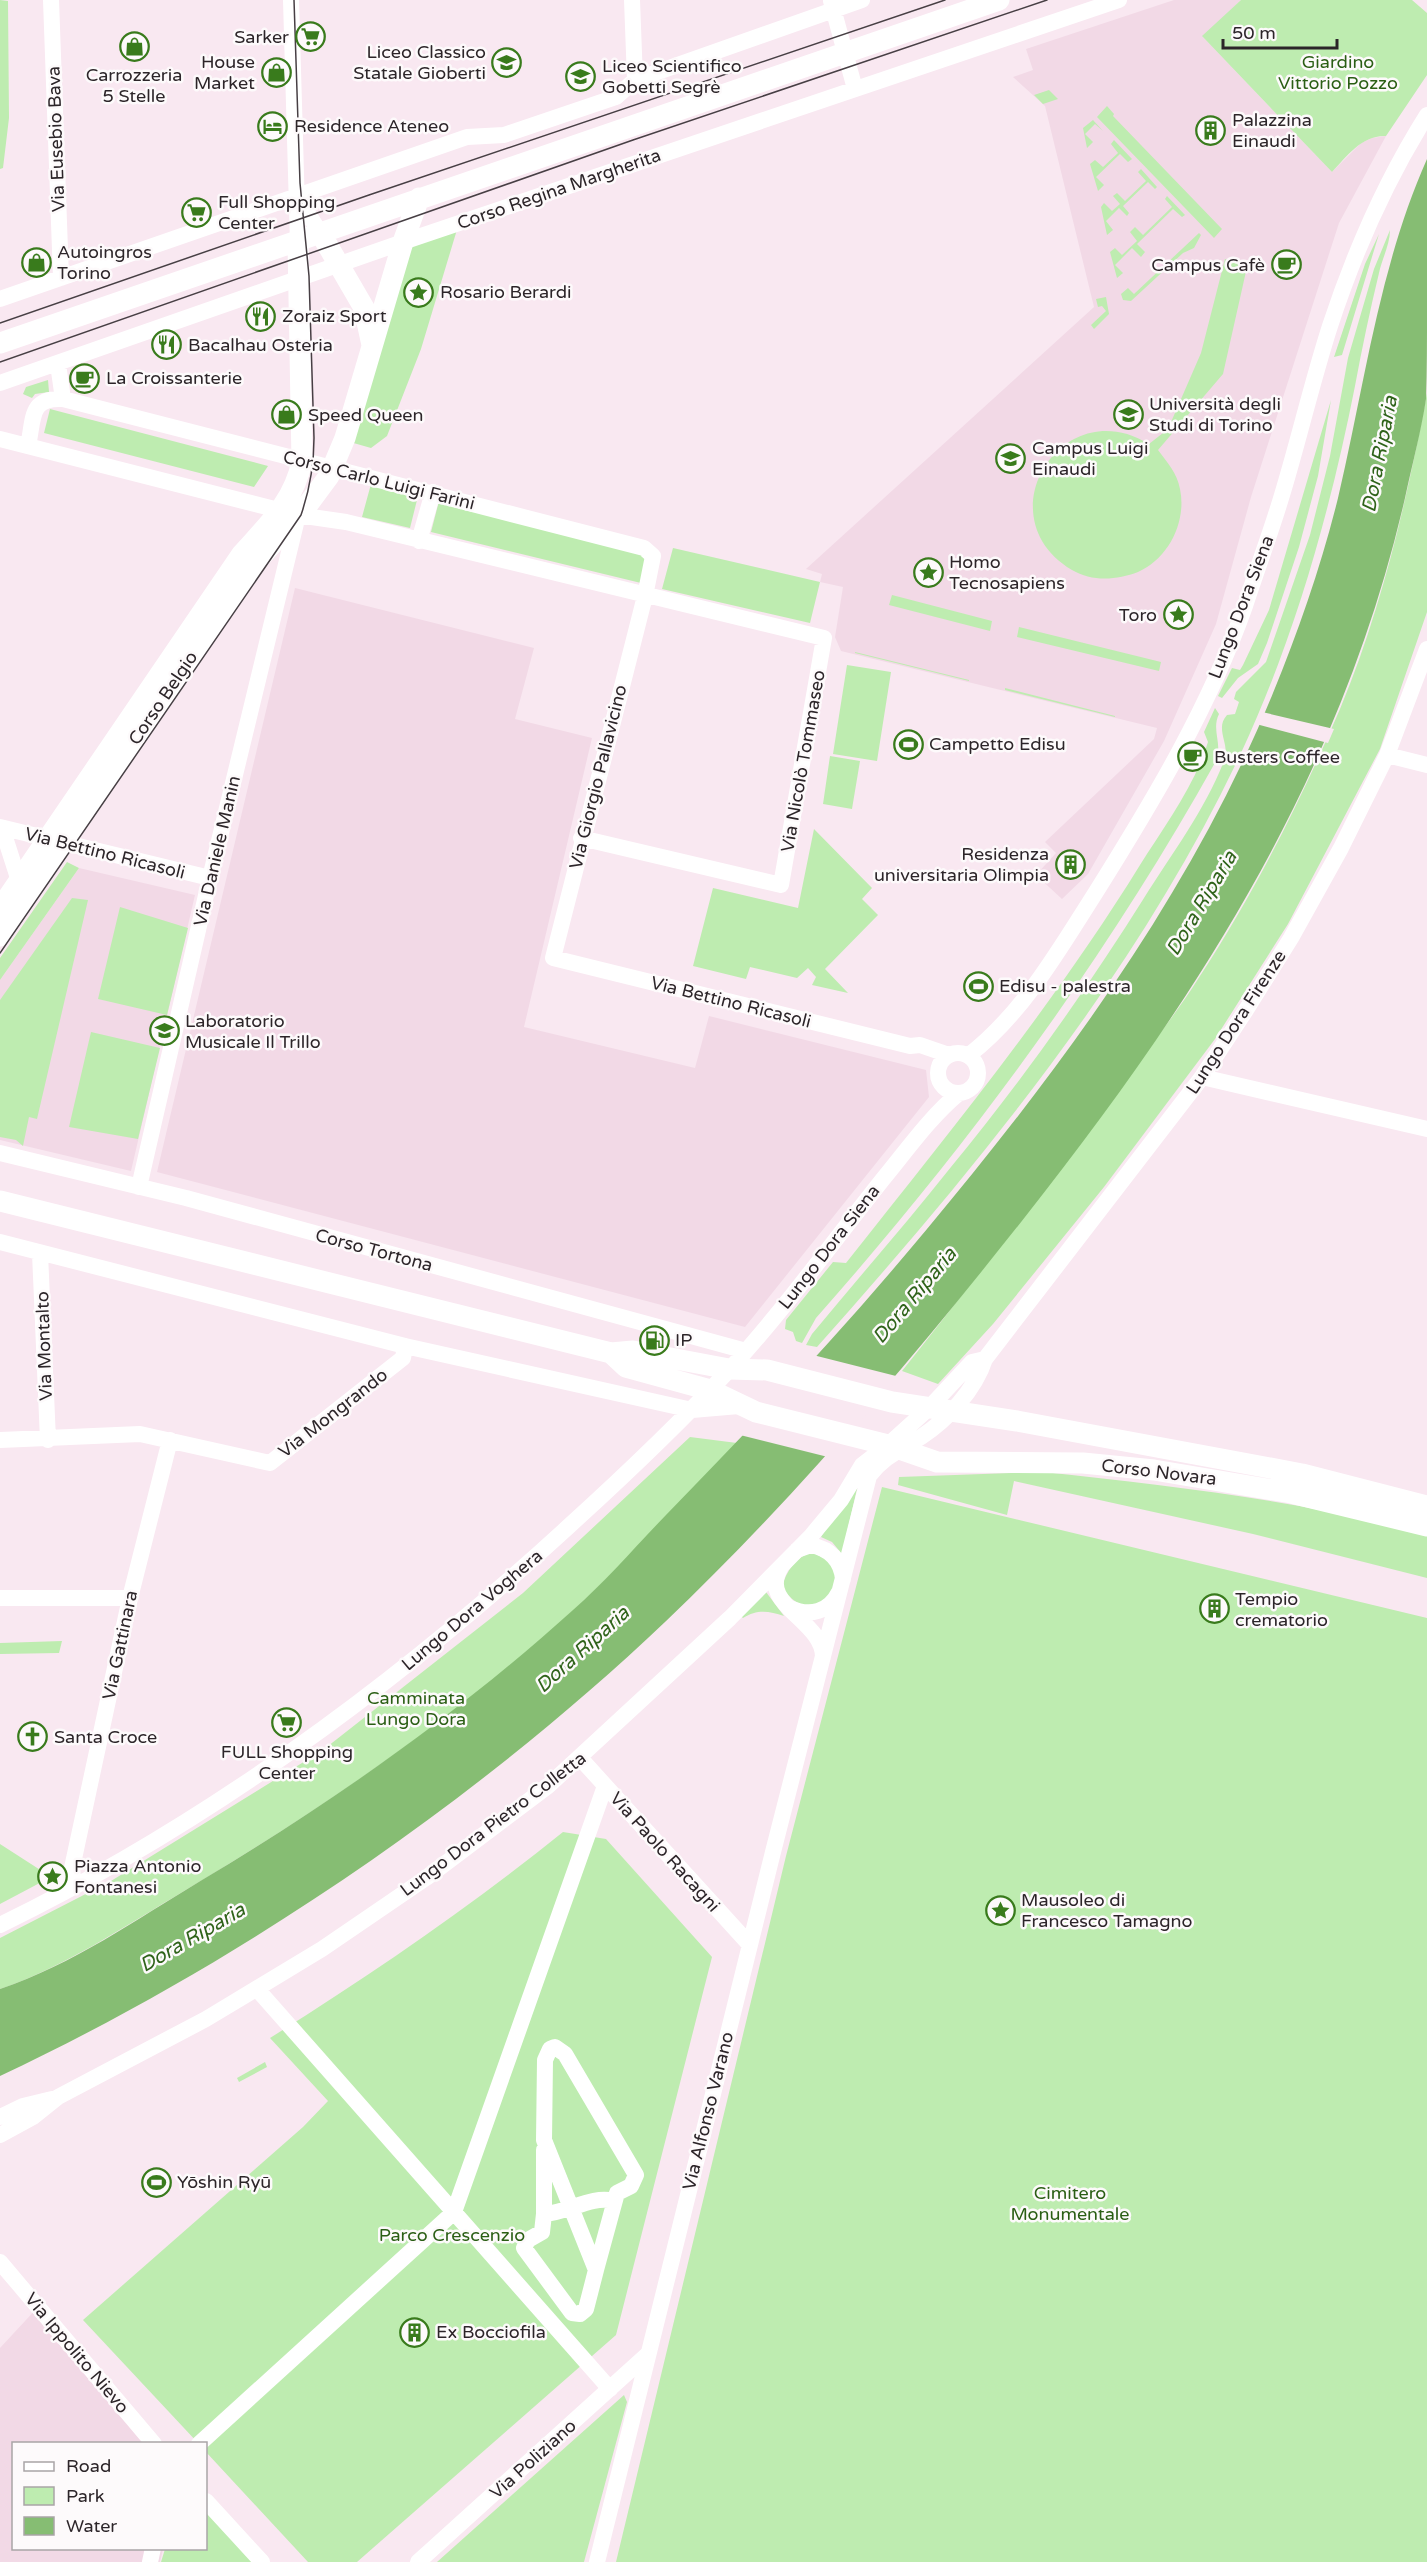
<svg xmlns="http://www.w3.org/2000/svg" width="1427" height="2562" viewBox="0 0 1427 2562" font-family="'Varela Round',sans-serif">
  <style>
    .built { fill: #f2d9e6 }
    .green { fill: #beecb0 }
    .water { fill: #86bd73 }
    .pier { fill: #f9e8f1 }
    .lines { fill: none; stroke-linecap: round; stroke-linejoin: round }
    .minor { stroke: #fff; stroke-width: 16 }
    .major { stroke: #fff; stroke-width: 21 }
    .tram { stroke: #473f44; stroke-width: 1.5 }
    .labels { text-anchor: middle; stroke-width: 5; stroke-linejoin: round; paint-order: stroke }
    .poi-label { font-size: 18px; fill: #2c2529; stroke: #fdfafb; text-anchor: start }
    .park-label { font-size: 18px; fill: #2a5e14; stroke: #fdfafb }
    .street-label { font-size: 18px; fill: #2c2529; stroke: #fdfafb }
    .water-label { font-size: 20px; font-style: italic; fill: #2f631a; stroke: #fdfafb }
  </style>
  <rect width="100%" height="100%" fill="#f9e8f1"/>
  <!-- built -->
  <path class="built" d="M1174 0H1241L1203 37 1332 172 1361 143 1372 138 1386 136 1339 223 1251 497 1216 624 1164 741 1088 874 1062 899 1036 875 1056 853 1045 842 1154 739 1157 728 841 651 835 637 843 587 820 582 822 574 806 569 1094 307 1045 106 1013 77 1033 70 1026 49Z
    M295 588 534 648 515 719 592 738 524 1027 695 1068 709 1016 926 1070 929 1097 745 1327 157 1172Z
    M79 868 195 895 131 1171 0 1140V980Z
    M38 2307 144 2443 14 2444V2548L163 2549 160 2562H0V2348Z"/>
  <!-- green -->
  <path class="green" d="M0 0 8 1 9 118 3 168 0 169Z
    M1241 0H1412L1427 13V75L1386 136C1362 135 1347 156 1332 172L1202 36Z
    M1049 90 1058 99 1043 104 1034 95Z
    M1107 106 1114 114 1113 116 1222 229 1214 238 1097 117Z
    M1093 120 1103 131 1095 124 1085 134 1093 142 1087 148 1083 128Z
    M1114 140 1132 159 1128 162 1120 154 1096 177 1104 185 1098 191 1090 164 1095 160 1103 167 1118 153 1111 144Z
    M1141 169 1157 187 1155 189 1148 182 1123 206 1129 213 1127 216 1119 208 1106 221 1113 230 1107 235 1101 207 1104 203 1112 211 1120 204 1113 196 1117 193 1125 201 1146 181 1138 172Z
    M1167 196 1185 215 1182 217 1173 209 1137 244 1145 252 1141 257 1132 248 1115 265 1123 273 1117 278 1110 252 1115 248 1122 255 1137 241 1130 232 1135 227 1143 235 1172 207 1165 199Z
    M459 223 421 349 387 436 371 448 350 442 403 242Z
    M1390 230C1390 244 1382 259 1379 273 1370 310 1362 348 1355 386 1330 512 1295 637 1241 753 1137 974 978 1166 817 1347L806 1345 812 1334C858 1278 906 1224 951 1167 1021 1082 1085 992 1144 898 1171 855 1205 810 1224 761 1231 745 1214 729 1227 715L1235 714 1239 702 1234 699 1236 692 1266 662 1310 535 1330 456 1348 358 1374 269Z
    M1199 233 1201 235 1194 248 1183 253 1131 301 1123 300 1121 294 1128 288 1134 294Z
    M1379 234 1342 355 1334 357 1365 264Z
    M1225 259 1247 267 1223 374 1158 450C1167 462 1177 473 1180 489 1187 522 1168 559 1138 572 1117 580 1092 582 1072 570 983 517 1062 390 1149 444L1168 429 1201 353Z
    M1106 297 1109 314 1094 329 1091 325 1106 311 1102 306 1098 307 1096 299Z
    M48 380 49 392 35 394 32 398 23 394 26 387Z
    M1427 393V612L1380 749 1288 924 1215 1039 1104 1187 993 1324 938 1384 902 1371C971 1285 1038 1196 1104 1106 1136 1064 1170 1023 1198 979 1254 894 1300 802 1340 709 1382 608 1407 500 1427 393Z
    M1331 400 1318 476 1299 547 1267 643 1258 664 1238 678 1222 698 1218 696 1232 668 1240 670 1243 665 1269 610Z
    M50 409 268 466 254 487 44 433Z
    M371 484 418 496 410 528 362 517Z
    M439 501 649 553 641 583 431 532Z
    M673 548 820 582 810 623 662 589Z
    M892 595 992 621 990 631 889 605Z
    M1019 627 1161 662 1159 671 1017 637Z
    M855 652 969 680V681L855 653Z
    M847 665 891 672 877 761 833 754Z
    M1005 688 1115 716V717L1005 690Z
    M1215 708 1219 714C1211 730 1223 744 1216 761 1103 963 969 1145 816 1318L802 1343 796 1341 793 1332 785 1329 786 1320 833 1262 846 1263C948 1134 1053 1006 1140 865 1164 827 1195 785 1208 742L1204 732Z
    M830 756 860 761 852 809 823 804Z
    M814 829 872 888 862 899 878 915 825 969 848 993 812 985 816 977 808 968 797 978 750 967 746 979 693 966 713 888 798 908Z
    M67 862 79 868 0 980V958Z
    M72 898 88 900 37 1119 29 1117 23 1146 16 1140 0 1137V1000Z
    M120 907 188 928 167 1015 98 999Z
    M91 1032 160 1048 138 1139 69 1127Z
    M690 1437 737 1443C683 1498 631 1557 575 1609 456 1718 322 1809 184 1891 125 1926 65 1967 0 1989V1938L111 1881 323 1750 523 1593Z
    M1043 1472C1172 1486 1301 1500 1427 1535V1578L1253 1534 1014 1481 1007 1515 898 1485 899 1477Z
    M860 1476 842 1554 832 1542 821 1537Z
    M882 1487 1427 1618V2562H616L786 1856Z
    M812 1552C817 1555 825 1558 829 1561 852 1584 810 1632 782 1587 786 1571 796 1557 812 1552Z
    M766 1592 784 1616C769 1611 757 1609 743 1618L736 1612Z
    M62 1641 59 1653 0 1654V1643Z
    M563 1832 606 1839 712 1957 616 2335 357 2562H308L206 2452V2444L198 2443 83 2320 303 2127 328 2101 270 2038C372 1974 470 1907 563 1832Z
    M0 1844 45 1873 51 1877 0 1904Z
    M265 2062 267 2067 239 2082 237 2078Z
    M624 2395 627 2402 584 2562H437Z
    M206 2509 253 2562H161L165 2549 206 2548Z"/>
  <!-- water -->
  <path class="water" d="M1427 159C1427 210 1427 260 1427 311 1427 340 1427 370 1426 399 1421 432 1412 465 1405 498 1341 776 1199 996 1025 1217 913 1359 796 1497 665 1622 476 1802 236 1965 0 2076V1989C72 1965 137 1919 202 1880 333 1802 459 1713 573 1610 606 1581 635 1547 666 1515 756 1423 844 1329 927 1229 1063 1066 1192 891 1273 693 1299 630 1322 563 1338 498 1365 383 1379 267 1427 159Z"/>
  <!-- pier -->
  <path class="pier" d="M1262 712 1334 729 1328 743 1256 724Z
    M813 1355 900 1377 828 1457 740 1435Z"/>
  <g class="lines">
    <!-- minor -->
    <path class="minor" d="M51 0 61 278
      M291 0 298 243
      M632 0 635 80
      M831 1 855 89
      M297 196 321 234
      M0 299 467 137 504 135 616 97 635 80 862 0
      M58 364 63 399
      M0 383 403 242 1119 0
      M0 439 298 515 346 522 824 638 781 885 581 838
      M28 446C34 419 29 397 63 399L644 548 653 556 645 596 553 958 910 1046 920 1045 949 1055
      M419 541 433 492
      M1387 755 1427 765
      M0 827 210 878
      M2 828 19 881
      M938 1073a20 20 0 1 1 40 0a20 20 0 1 1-40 0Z
      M969 1055C1023 1013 1059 950 1096 892 1153 801 1209 708 1245 606 1257 569 1271 532 1282 495 1299 439 1312 382 1330 326 1354 253 1386 180 1427 115
      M1202 1077 1427 1129
      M0 1153 186 1198 746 1351
      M139 1187 210 878 298 515
      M0 1242 405 1346 692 1410 739 1406
      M40 1253 48 1440
      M0 1440 140 1434 270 1463 403 1358 405 1346
      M797 1550 811 1545C830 1549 841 1560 843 1579
      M781 1567C757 1605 823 1620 823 1657
      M0 1598H130
      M790 1608C810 1617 829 1612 839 1592
      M581 1759 750 1945
      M74 1887 72 1868 130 1598 170 1440
      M0 1925C209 1823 397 1684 568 1527 623 1477 678 1425 729 1370 784 1310 832 1243 883 1179 907 1150 930 1117 959 1093
      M257 1989 610 2389
      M555 2047 565 2054 636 2175 631 2186 617 2193 596 2270 544 2140 545 2060 550 2049Z
      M0 2117 23 2106 52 2099
      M0 2135 33 2117 58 2097 206 2019 322 1949 426 1878 548 1786 730 1618 811 1536 841 1500 862 1465 888 1445 929 1408 972 1362 985 1359
      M544 2150V2214C568 2213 591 2195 614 2201
      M544 2214 542 2232 528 2240 524 2248 572 2313 580 2314 586 2309 596 2270
      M0 2262 154 2444
      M199 2444 454 2212 605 1786
      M206 2501 262 2562
      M150 2562 153 2548
      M418 2562 648 2354
      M597 2562 773 1852 869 1476C884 1456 901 1450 921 1437 947 1420 975 1390 985 1359L1202 1077 1246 1010 1291 938 1341 848 1387 755 1427 649"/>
    <!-- major -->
    <path class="major" d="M321 234 364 308 372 345
      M0 343 999 0
      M0 909 242 554C269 524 294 501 302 461L298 243
      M0 936 258 560 309 503 329 476 345 438 403 242 419 198
      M0 1201 611 1353 633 1351 729 1369 767 1370 892 1402 1017 1421 1302 1474 1427 1506
      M611 1353 626 1367 710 1390 756 1412 888 1445 937 1462 1083 1463 1154 1470 1291 1493 1427 1526"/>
    <!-- tram -->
    <path class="tram" d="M0 323 369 195 945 0
      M0 362 633 140 1047 0
      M0 953 301 515C310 489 314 465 314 438L309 276 300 183 294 0"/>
  </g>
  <!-- icons -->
  <defs>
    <symbol id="supermarket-ring" viewBox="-11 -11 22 22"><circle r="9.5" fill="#fdfafb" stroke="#397b1c" stroke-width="1.5"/><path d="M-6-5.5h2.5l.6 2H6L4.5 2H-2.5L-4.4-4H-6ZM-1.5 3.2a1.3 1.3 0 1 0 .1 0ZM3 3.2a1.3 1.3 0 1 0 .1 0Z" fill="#397b1c"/></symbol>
    <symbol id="shop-ring" viewBox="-11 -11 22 22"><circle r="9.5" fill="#fdfafb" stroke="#397b1c" stroke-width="1.5"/><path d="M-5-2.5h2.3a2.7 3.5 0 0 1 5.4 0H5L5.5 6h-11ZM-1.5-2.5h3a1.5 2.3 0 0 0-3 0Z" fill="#397b1c"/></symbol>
    <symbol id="school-ring" viewBox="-11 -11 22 22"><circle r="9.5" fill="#fdfafb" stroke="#397b1c" stroke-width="1.5"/><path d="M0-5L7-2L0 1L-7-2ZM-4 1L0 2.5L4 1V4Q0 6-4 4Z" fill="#397b1c"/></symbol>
    <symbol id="hotel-ring" viewBox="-11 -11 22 22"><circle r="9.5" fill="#fdfafb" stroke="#397b1c" stroke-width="1.5"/><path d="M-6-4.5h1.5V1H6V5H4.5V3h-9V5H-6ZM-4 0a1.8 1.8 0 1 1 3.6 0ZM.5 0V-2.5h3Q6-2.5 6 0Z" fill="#397b1c"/></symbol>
    <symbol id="building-ring" viewBox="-11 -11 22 22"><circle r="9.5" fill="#fdfafb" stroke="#397b1c" stroke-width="1.5"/><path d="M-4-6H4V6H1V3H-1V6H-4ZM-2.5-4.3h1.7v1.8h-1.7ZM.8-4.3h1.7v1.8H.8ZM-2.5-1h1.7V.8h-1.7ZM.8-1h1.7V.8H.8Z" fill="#397b1c"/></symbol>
    <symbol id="cafe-ring" viewBox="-11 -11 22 22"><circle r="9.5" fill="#fdfafb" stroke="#397b1c" stroke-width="1.5"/><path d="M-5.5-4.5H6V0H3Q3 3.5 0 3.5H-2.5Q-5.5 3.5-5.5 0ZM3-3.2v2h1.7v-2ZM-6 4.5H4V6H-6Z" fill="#397b1c"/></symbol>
    <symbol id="sight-ring" viewBox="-11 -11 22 22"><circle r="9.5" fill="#fdfafb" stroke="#397b1c" stroke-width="1.5"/><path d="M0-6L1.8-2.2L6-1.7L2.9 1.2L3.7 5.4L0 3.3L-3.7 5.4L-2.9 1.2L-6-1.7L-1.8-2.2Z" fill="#397b1c"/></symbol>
    <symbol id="restaurant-ring" viewBox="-11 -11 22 22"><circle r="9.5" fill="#fdfafb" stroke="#397b1c" stroke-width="1.5"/><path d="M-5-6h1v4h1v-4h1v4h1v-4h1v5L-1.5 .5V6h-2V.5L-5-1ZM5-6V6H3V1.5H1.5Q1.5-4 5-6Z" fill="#397b1c"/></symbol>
    <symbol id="university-ring" viewBox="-11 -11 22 22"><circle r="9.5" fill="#fdfafb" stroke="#397b1c" stroke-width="1.5"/><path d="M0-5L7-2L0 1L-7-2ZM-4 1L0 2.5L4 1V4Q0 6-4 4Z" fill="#397b1c"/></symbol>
    <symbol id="stadium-ring" viewBox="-11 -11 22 22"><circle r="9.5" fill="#fdfafb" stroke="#397b1c" stroke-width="1.5"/><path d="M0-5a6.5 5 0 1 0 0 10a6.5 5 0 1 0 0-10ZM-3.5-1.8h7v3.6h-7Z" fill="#397b1c"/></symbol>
    <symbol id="fuel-ring" viewBox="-11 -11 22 22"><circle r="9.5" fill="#fdfafb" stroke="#397b1c" stroke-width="1.5"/><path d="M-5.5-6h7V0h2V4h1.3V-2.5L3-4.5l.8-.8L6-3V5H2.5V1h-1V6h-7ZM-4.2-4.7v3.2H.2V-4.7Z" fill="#397b1c"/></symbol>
    <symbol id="church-ring" viewBox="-11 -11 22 22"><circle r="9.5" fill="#fdfafb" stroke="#397b1c" stroke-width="1.5"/><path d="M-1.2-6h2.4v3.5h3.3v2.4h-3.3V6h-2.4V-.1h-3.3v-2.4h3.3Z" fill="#397b1c"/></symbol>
  </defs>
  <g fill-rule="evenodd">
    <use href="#supermarket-ring" x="294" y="20" width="33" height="33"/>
    <use href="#shop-ring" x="118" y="30" width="33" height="33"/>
    <use href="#school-ring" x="490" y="46" width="33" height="33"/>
    <use href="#shop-ring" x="260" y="56" width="33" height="33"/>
    <use href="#school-ring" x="564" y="60" width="33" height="33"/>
    <use href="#hotel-ring" x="256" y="110" width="33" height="33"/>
    <use href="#building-ring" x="1194" y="114" width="33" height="33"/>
    <use href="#supermarket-ring" x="180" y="196" width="33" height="33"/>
    <use href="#shop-ring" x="20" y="246" width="33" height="33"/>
    <use href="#cafe-ring" x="1270" y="248" width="33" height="33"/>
    <use href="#sight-ring" x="402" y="276" width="33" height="33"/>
    <use href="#restaurant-ring" x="244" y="300" width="33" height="33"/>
    <use href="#restaurant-ring" x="150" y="328" width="33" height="33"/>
    <use href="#cafe-ring" x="68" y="362" width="33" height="33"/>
    <use href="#university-ring" x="1112" y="398" width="33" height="33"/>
    <use href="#shop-ring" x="270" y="398" width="33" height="33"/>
    <use href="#university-ring" x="994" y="442" width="33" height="33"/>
    <use href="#sight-ring" x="912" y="556" width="33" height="33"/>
    <use href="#sight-ring" x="1162" y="598" width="33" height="33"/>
    <use href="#stadium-ring" x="892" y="728" width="33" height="33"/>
    <use href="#cafe-ring" x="1176" y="740" width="33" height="33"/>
    <use href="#building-ring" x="1054" y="848" width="33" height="33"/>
    <use href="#stadium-ring" x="962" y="970" width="33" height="33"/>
    <use href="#school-ring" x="148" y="1014" width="33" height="33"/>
    <use href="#fuel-ring" x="638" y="1324" width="33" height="33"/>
    <use href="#building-ring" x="1198" y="1592" width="33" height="33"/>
    <use href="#supermarket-ring" x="270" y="1706" width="33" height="33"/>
    <use href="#church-ring" x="16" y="1720" width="33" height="33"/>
    <use href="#sight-ring" x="36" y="1860" width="33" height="33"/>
    <use href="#sight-ring" x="984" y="1894" width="33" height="33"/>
    <use href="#stadium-ring" x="140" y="2166" width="33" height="33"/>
    <use href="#building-ring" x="398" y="2316" width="33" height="33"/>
  </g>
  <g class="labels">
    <!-- poi labels -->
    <g class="poi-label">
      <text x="289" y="43" text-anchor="end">Sarker</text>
      <text x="486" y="58" text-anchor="end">Liceo Classico<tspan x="486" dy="21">Statale Gioberti</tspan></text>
      <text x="255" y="68" text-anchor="end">House<tspan x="255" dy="21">Market</tspan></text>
      <text x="602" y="72">Liceo Scientifico<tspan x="602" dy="21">Gobetti Segrè</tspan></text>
      <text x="134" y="81" text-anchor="middle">Carrozzeria<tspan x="134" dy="21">5 Stelle</tspan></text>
      <text x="1232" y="126">Palazzina<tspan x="1232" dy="21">Einaudi</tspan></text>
      <text x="294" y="132">Residence Ateneo</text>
      <text x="218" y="208">Full Shopping<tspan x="218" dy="21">Center</tspan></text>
      <text x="57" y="258">Autoingros<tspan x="57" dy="21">Torino</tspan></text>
      <text x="1265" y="271" text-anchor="end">Campus Cafè</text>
      <text x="440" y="298">Rosario Berardi</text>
      <text x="282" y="322">Zoraiz Sport</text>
      <text x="188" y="351">Bacalhau Osteria</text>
      <text x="106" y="384">La Croissanterie</text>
      <text x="1149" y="410">Università degli<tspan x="1149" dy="21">Studi di Torino</tspan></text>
      <text x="308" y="421">Speed Queen</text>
      <text x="1032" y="454">Campus Luigi<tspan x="1032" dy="21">Einaudi</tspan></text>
      <text x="949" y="568">Homo<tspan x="949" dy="21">Tecnosapiens</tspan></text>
      <text x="1157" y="621" text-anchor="end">Toro</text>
      <text x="929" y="750">Campetto Edisu</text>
      <text x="1214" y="763">Busters Coffee</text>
      <text x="1049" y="860" text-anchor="end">Residenza<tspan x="1049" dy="21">universitaria Olimpia</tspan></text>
      <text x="999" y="992">Edisu - palestra</text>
      <text x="185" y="1027">Laboratorio<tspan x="185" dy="21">Musicale Il Trillo</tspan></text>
      <text x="675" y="1346">IP</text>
      <text x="1235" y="1605">Tempio<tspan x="1235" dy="21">crematorio</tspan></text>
      <text x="54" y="1743">Santa Croce</text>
      <text x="287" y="1758" text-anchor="middle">FULL Shopping<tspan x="287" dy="21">Center</tspan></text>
      <text x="74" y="1872">Piazza Antonio<tspan x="74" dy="21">Fontanesi</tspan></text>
      <text x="1021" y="1906">Mausoleo di<tspan x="1021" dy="21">Francesco Tamagno</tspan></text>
      <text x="177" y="2188">Yōshin Ryū</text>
      <text x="436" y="2338">Ex Bocciofila</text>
    </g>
    <!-- park labels -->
    <g class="park-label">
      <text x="1338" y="68">Giardino<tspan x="1338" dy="21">Vittorio Pozzo</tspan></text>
      <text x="416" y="1704">Camminata<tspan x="416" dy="21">Lungo Dora</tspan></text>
      <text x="1070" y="2199">Cimitero<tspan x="1070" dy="21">Monumentale</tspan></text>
      <text x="452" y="2241">Parco Crescenzio</text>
    </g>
    <!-- street labels -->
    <g class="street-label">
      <text transform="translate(56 139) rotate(-92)" y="6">Via Eusebio Bava</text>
      <text transform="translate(559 189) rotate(-19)" y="6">Corso Regina Margherita</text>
      <text transform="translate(379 480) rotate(14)" y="6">Corso Carlo Luigi Farini</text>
      <text transform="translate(1241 607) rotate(-69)" y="6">Lungo Dora Siena</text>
      <text transform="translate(163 698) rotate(-56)" y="6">Corso Belgio</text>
      <text transform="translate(803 761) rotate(-80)" y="6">Via Nicolò Tommaseo</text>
      <text transform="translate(598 777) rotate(-76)" y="6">Via Giorgio Pallavicino</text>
      <text transform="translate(217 851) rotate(-77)" y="6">Via Daniele Manin</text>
      <text transform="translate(105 853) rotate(14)" y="6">Via Bettino Ricasoli</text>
      <text transform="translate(731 1002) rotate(14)" y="6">Via Bettino Ricasoli</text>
      <text transform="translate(1236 1022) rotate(-57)" y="6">Lungo Dora Firenze</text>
      <text transform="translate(829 1247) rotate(-52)" y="6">Lungo Dora Siena</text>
      <text transform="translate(374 1250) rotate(15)" y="6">Corso Tortona</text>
      <text transform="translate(44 1346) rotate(-92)" y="6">Via Montalto</text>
      <text transform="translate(333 1413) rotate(-38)" y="6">Via Mongrando</text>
      <text transform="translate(1159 1472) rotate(7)" y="6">Corso Novara</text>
      <text transform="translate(472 1610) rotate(-40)" y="6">Lungo Dora Voghera</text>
      <text transform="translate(120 1645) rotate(-78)" y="6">Via Gattinara</text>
      <text transform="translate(493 1824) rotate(-37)" y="6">Lungo Dora Pietro Colletta</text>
      <text transform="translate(665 1852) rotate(48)" y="6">Via Paolo Racagni</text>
      <text transform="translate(708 2111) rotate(-76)" y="6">Via Alfonso Varano</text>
      <text transform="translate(77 2353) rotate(50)" y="6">Via Ippolito Nievo</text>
      <text transform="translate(533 2459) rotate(-42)" y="6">Via Poliziano</text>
    </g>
    <!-- water labels -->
    <g class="water-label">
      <text transform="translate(1379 454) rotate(-79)" y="7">Dora Riparia</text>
      <text transform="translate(1201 903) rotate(-59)" y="7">Dora Riparia</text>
      <text transform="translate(914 1295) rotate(-50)" y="7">Dora Riparia</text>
      <text transform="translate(582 1649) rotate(-42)" y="7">Dora Riparia</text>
      <text transform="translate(192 1937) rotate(-30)" y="7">Dora Riparia</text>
    </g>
  </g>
  <!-- legend -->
  <rect x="12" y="2442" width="195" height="108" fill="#fdfafb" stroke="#a9a5a7" stroke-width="1.5"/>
  <rect x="24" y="2462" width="30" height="9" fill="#ffffff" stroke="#a9a5a7" stroke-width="1.5"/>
  <text x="66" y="2472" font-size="18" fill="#2c2529">Road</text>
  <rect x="24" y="2487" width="30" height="18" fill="#beecb0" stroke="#a9a5a7" stroke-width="1.5"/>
  <text x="66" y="2502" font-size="18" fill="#2c2529">Park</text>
  <rect x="24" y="2517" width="30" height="18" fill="#86bd73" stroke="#a9a5a7" stroke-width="1.5"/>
  <text x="66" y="2532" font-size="18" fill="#2c2529">Water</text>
  <!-- scale -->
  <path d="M1223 39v9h114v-9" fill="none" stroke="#2c2529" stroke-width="3"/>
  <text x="1232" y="39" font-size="18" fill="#2c2529" stroke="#fdfafb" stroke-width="4.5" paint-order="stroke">50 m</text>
</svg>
